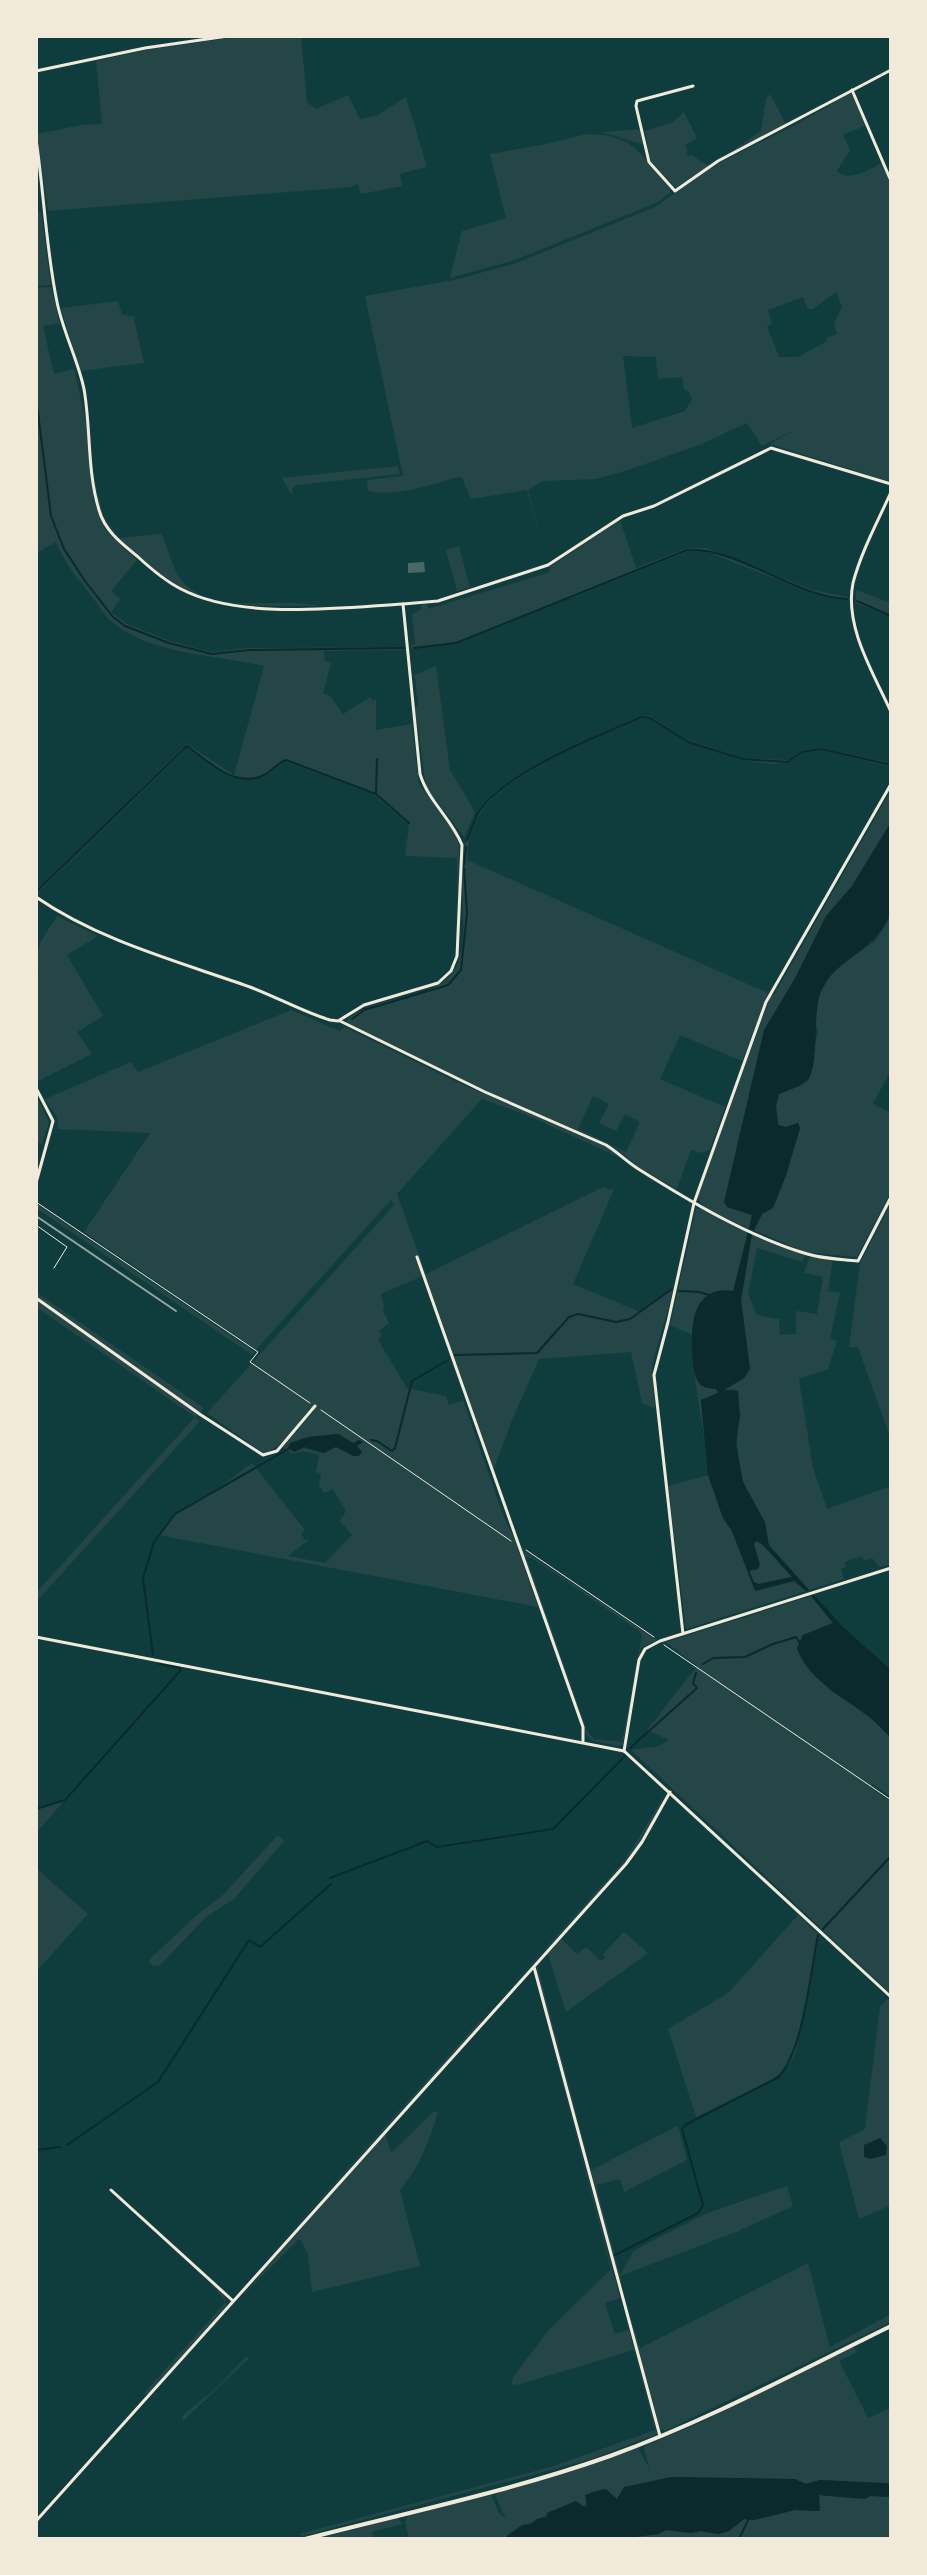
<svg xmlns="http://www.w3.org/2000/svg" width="927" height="2575" viewBox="0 0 927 2575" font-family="Arial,sans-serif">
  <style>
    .green { fill: #244646; fill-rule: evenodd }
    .water { fill: #0a2a2b; fill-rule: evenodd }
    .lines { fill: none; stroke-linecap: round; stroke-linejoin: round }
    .stream { stroke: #0a2a2b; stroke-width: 2 }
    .building { fill: #486865 }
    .path { stroke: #f1e9da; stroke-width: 1 }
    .service { stroke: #f1e9da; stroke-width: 1 }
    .minor { stroke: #f1e9da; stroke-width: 3 }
    .tertiary { stroke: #f1e9da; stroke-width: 3 }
    .secondary { stroke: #f1e9da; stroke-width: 4 }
    .rail { stroke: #97a49c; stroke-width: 2 }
  </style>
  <rect width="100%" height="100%" fill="#0f3d3e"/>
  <!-- green -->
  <path class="green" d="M244 36H301L307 102 316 109 348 95 360 119 378 115 406 97 427 167 400 174 402 186 361 194 358 184 350 187 48 211 37 134 81 125 102 124 96 61 145 50Z
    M852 92 867 125 843 135 850 150 837 171C851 183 868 169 882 163L891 187V480L888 481 770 444 796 429 762 446 747 423 699 445 628 470 596 479 543 481 528 490 547 562 527 490 471 499 462 478 458 477C430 485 397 497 368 491L367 480 403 476 365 296 454 280 516 263 655 207 717 164 797 124ZM836 292 842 307 834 324 837 334 826 338 827 341 798 357H779L767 326 772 324 768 310 803 297 808 309H813ZM623 356 656 357 658 379 682 377 684 389 689 392 692 399 685 411 632 428Z
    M770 94 786 124 730 152 761 131 766 99Z
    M684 112 697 138 685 145 688 151 686 153 688 156 691 155 709 166 676 188 650 160 645 131 673 122Z
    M641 129 645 145 602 132Z
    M583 135C633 131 642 157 670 189V193L656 203 515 260 450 278 462 231 506 218 490 154 546 144Z
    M36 212H41L51 285 36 286Z
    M51 287 60 323 43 326 54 374 74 369 87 427 94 502 106 531 137 560 111 591 120 599 111 612 127 624 170 641 212 652 247 648 405 647V650L324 651 325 661 331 663 323 693 330 696 343 714 370 697 373 701 376 699V730L412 724 419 784 454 832 459 845 458 932 457 858 405 856 409 825 373 794 284 761C278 765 274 770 269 773 238 792 212 765 187 748L39 892 37 890 187 744 234 775 264 666C217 655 151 655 112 622 104 615 99 606 93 598 79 580 64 563 56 542L36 553V288Z
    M118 301 122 314 138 318 134 319 144 363 80 371 61 308Z
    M398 466 400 474 297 485 292 489V495L282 478Z
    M95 481 103 515 119 538 161 534C168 547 171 563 178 575 204 619 281 596 319 606 273 605 225 610 183 588 159 576 138 555 118 538 104 521 95 502 95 481Z
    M620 520 636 568 687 548H706L813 590 848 597V600L812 593 705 551H689L456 644 411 649V645L415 644 412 614 421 610V605L427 604 428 609 550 572V567Z
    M459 546 470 587 457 591 446 550Z
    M856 590 891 603V617L856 603Z
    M436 666 450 770 475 812 464 837 426 787 415 708 418 706 415 677 412 676Z
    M641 716H650L687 740 744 758 788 760 802 751 820 748 891 763V767L821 750 803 753 788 762 772 764 743 760 686 742 650 719H641C599 736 504 775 480 813 470 827 468 844 467 860L768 993 742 1061 680 1035 660 1079 725 1107 710 1149 702 1153 691 1150 677 1189 637 1166 621 1152 610 1145 456 1078 350 1026 347 1022 348 1019C374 995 433 1001 453 972 468 949 462 913 462 887 462 861 464 833 478 811 502 773 600 734 641 716ZM593 1096 609 1104 599 1123 616 1131 625 1114 640 1122 626 1152 578 1129Z
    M891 790V822L852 886 826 916 783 1001 727 1207 752 1215 749 1229 707 1209 697 1198 771 995H774Z
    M891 909V1070L873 1104 891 1113V1192L857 1257 805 1252 754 1230 762 1214 773 1208 786 1175 800 1129 798 1123 786 1127 778 1125 776 1106 779 1094 804 1083 818 1032 814 1017 820 994 831 973 876 940 889 919Z
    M57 916 98 936 67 955 103 1016 77 1032 92 1054 36 1082V974L39 972C30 951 46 934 57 916Z
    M291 1010 340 1031 345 1027 455 1081 604 1146 621 1156 640 1174 621 1158 526 1115 482 1099 397 1194 426 1274 603 1187 611 1190 615 1187 573 1284 640 1312 674 1288 652 1365 655 1409 642 1403 631 1352 539 1359 512 1420 494 1469 425 1275 381 1294 384 1305 383 1311 389 1323 379 1331 382 1334 378 1340 407 1388 446 1396 449 1405 463 1400 503 1515 519 1548 517 1547 538 1607 158 1535 174 1514 223 1485 252 1463 305 1530 301 1534 305 1540 310 1539 288 1556 325 1563 352 1535 340 1521 346 1511 333 1489 324 1493 319 1486 321 1474 316 1472 319 1455 303 1451 292 1454 283 1447 314 1411 310 1408C297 1423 283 1449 263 1453L207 1413 394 1205 391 1200 256 1350 84 1232 150 1133 58 1129 57 1117 45 1099 131 1062 138 1072ZM338 1434 353 1443 333 1447 324 1453 302 1448 308 1437Z
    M36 1095 49 1122 42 1144 36 1142Z
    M891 1203V1440L858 1347H849L860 1263Z
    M37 1204 255 1352 252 1355 36 1208Z
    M700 1208 748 1232 733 1292 701 1302 694 1314 692 1335 670 1325 696 1209Z
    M752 1234 805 1255 802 1262 757 1248 748 1294 757 1315 779 1319 780 1335 796 1334V1311L817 1314 823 1277 804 1273 810 1256 833 1259 828 1291 840 1293 830 1339 837 1341 828 1369 799 1379 813 1468 827 1509 891 1486V1566L887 1565 879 1567 872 1558 864 1561 862 1556 844 1562 846 1567 841 1569 844 1579 809 1590 767 1542C768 1518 748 1500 742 1478 733 1449 740 1419 736 1389L724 1390 744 1378 750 1369 741 1300Z
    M36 1292 204 1408 195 1417 200 1421 36 1602V1593L195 1417 36 1307Z
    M693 1366C698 1381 700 1386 717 1389L718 1393 701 1400 705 1444Z
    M708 1475 723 1518 732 1531 755 1590 794 1581 806 1591 686 1629 668 1486Z
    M756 1541H759L793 1577 758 1584 754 1582 749 1570 758 1569 754 1544Z
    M522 1550 657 1640 641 1648 623 1742 621 1746 593 1741 587 1736ZM526 1557 532 1558 639 1631 642 1636 622 1742 594 1739 587 1731Z
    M811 1596 833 1623 803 1635 797 1648 807 1665 831 1691 868 1715 891 1738V1797L873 1784 870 1787 891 1802V1994L631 1750 659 1746 669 1740 647 1730 697 1666 666 1642Z
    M666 1793 648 1829 624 1864 484 2017 625 1860Z
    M65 1800 36 1833V1809Z
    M278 1835 284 1841 234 1899 206 1917 160 1965 153 1966 149 1962 151 1958 198 1914 223 1895Z
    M36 1868 88 1914 36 1972Z
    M798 1915 819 1935 796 2051 791 2062 773 2079 696 2117 668 2029 728 1993Z
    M624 1932 648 1953 566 2012 548 1954 561 1939 577 1954 586 1947 601 1961 605 1958 603 1954Z
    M537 1965 591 2170 678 2126 687 2160 624 2192 620 2179 596 2185 620 2275 633 2252 642 2246 707 2213 787 2186 793 2206 736 2232 620 2276 622 2290 536 1970Z
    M534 1975 620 2298 605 2303 615 2334 629 2330 657 2434 592 2459 303 2536 299 2534 554 2466 655 2430 634 2350 517 2385 511 2384 514 2376 547 2332 611 2269Z
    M888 1999 891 2001V2205L859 2219 839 2142 865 2129 880 2006Z
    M480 2021 481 2023 232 2297Z
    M433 2112H438C429 2142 420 2166 400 2190L420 2266 312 2292 308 2254 301 2240H298L239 2299 385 2133 391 2153Z
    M808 2263 830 2347 891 2314V2322L665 2431 660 2429 629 2314 640 2348Z
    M208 2279C215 2287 228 2294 226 2306L147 2395 144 2393 226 2302Z
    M853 2347 857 2352 839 2361 868 2418 888 2409 891 2415V2484L820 2480 805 2484 795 2479 671 2477 621 2492 617 2499 602 2489 591 2492 584 2507 576 2501 509 2533 504 2539H406L408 2535 405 2523 408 2515 491 2494 499 2513 506 2519 495 2495 500 2492 638 2448 650 2470 644 2450 645 2446 699 2423Z
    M247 2356 248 2359 183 2421 182 2416 215 2389Z
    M818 2495 864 2499 870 2496 891 2497V2539H620L658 2534 666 2530 691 2533 701 2531 718 2534 729 2531 744 2519 754 2520 795 2510 819 2511Z
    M397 2518 403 2524 372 2532 374 2539H317Z"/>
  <!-- water -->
  <path class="water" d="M891 822V909C882 949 837 956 821 991 812 1012 820 1067 807 1081 800 1087 788 1090 779 1094L776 1106 778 1125 786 1127 798 1123 800 1128 786 1175 773 1208 762 1214 754 1230 749 1229 752 1215 727 1207 724 1202 764 1030 797 975 826 916 852 886Z
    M748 1232 752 1234 741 1300 750 1369 744 1378 724 1390 738 1391 740 1416 736 1443 743 1482 765 1522 769 1546 809 1590 806 1591 794 1581 755 1591 732 1531 723 1518 708 1475 701 1400 718 1393 716 1389C710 1388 704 1389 699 1383 693 1375 693 1362 692 1352 691 1323 694 1285 733 1291ZM756 1541 763 1545 792 1577 758 1584 754 1582 749 1571 758 1569 760 1565 754 1544Z
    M338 1434 353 1443 359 1440 363 1442 357 1446 362 1452 359 1456H353L336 1447 324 1453 305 1447 294 1452 288 1448 290 1443 308 1437Z
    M814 1595 843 1627 891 1670V1738C884 1731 876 1722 868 1716 843 1697 807 1679 797 1648L803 1635 833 1623 811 1596Z
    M880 2138 887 2146 886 2155 870 2159 864 2157V2145Z
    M671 2477 795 2479 806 2484 820 2480 885 2483 891 2484V2497L870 2496 865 2499 819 2495 820 2511 795 2510 754 2520 744 2519 729 2531 718 2534 701 2531 691 2533 666 2530 658 2534 620 2539H504L522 2525 532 2524 537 2519 547 2517V2513L576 2501 584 2507 587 2505 585 2495 606 2489 617 2499 624 2487Z"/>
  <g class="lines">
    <!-- stream -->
    <path class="stream" d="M36 397 51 516 64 549 85 581 113 617 125 626 169 643 212 654 249 650 405 648
      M857 601 891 616
      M414 648 456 643 687 550C735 546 795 597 847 599
      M376 793 377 759
      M467 840C471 830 474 819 479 811 508 771 597 736 642 717L650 718 688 742 743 759 787 762 802 752 821 749 891 765
      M464 865 466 847
      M36 892 187 746C209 762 235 789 264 775 272 771 277 763 286 760L376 794 409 823
      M352 1019 364 1010 448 985 461 970 467 913 464 868
      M679 1291 700 1292 709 1295
      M455 1355 537 1353 569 1317 578 1314 616 1322 630 1319 672 1289
      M371 1440 377 1441 392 1451 395 1448 412 1381 448 1360
      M153 1655 143 1578 154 1542 175 1514 290 1448
      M703 1664 713 1658 745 1657 773 1644 796 1637 799 1642 801 1641
      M630 1748 697 1688 693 1683 696 1673
      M36 1809 65 1800 180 1671V1668L159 1664
      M330 1878 427 1841 437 1847 553 1829 625 1756
      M823 1929 891 1856
      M67 2145 158 2082 249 1940 260 1947 331 1884
      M36 2150 60 2147
      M615 2255 698 2213 703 2205 682 2129 685 2125 779 2077C804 2047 810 1975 818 1935
      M739 2539 749 2518"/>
  </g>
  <!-- building -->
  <path class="building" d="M424 562 425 572 408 573V563Z"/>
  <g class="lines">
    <!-- path -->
    <path class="path" d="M36 1202 258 1352 250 1362 310 1403
      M321 1410 511 1541
      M526 1550 654 1637
      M664 1645 891 1800"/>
    <!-- service -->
    <path class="service" d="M36 1225 67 1247 54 1268"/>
    <!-- minor -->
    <path class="minor" d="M36 71 145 48 228 36
      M693 86 637 101 636 106 649 162 675 191 718 161 891 70
      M852 90 891 181
      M36 139C44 193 46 249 57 302 63 332 78 360 84 389 91 429 87 471 99 510 105 531 121 543 137 556 150 568 165 581 181 589 240 620 337 608 403 604
      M891 492C878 521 861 552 853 583 844 627 874 674 891 712
      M340 1021 485 1092 606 1145C619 1153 628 1163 640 1170 691 1202 746 1235 804 1253 821 1259 841 1259 858 1261L891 1197
      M417 1257 583 1727V1741
      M36 1298 201 1415 263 1455 277 1451 315 1406
      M683 1634 654 1375 668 1322 694 1203 766 1002 891 784
      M624 1751 639 1660 645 1649 660 1641 891 1568
      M534 1967 660 2436
      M111 2190 232 2300
      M36 2521 626 1864 642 1842 670 1792"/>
    <!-- tertiary -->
    <path class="tertiary" d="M36 897C100 941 177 961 250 987 277 997 303 1012 330 1020L338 1021 364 1005 438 983 451 971 457 956 462 845C452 819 428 801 420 774L403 604 438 601 548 565 623 516 654 506 771 448 891 484
      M36 1088 53 1121 36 1183
      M36 1637 624 1751 891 1997"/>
    <!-- secondary -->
    <path class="secondary" d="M305 2539C406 2513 511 2491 610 2456 707 2421 799 2371 891 2326"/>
    <!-- rail -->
    <path class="rail" d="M36 1216 176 1311"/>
  </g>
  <!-- border -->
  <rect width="927" height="2575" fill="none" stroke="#f1e9da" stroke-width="76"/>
</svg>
